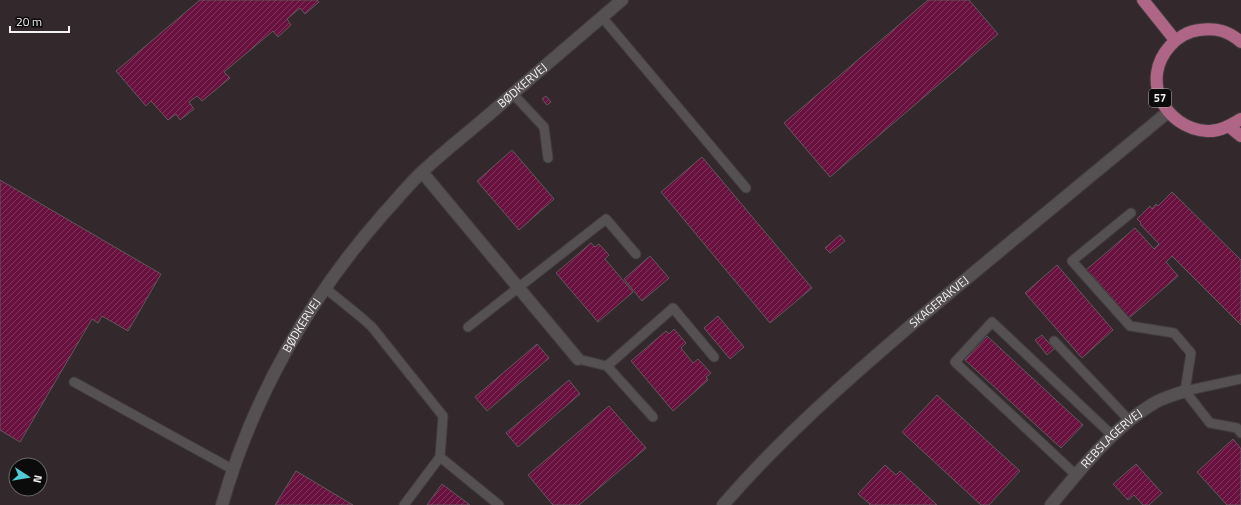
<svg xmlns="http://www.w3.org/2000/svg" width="1241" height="505" viewBox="0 0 1241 505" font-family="'Titillium Web',sans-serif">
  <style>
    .built { fill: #33292d; fill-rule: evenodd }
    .building { fill: url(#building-hatch); stroke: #5d595a }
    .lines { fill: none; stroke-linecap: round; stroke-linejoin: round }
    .service-casing { stroke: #403d3e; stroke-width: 11 }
    .minor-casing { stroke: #403d3e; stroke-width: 14 }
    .tertiary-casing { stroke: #403d3e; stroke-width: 14 }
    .primary-casing { stroke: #403d3e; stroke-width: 14 }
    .service { stroke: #555052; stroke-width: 9 }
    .minor { stroke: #555052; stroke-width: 12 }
    .tertiary { stroke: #555052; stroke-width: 12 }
    .primary { stroke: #af6586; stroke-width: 12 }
    .labels { text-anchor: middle; stroke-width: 3; stroke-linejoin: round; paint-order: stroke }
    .shield { fill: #0c0b0b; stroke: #aeacad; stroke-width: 1 }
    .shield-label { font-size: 11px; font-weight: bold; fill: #f3f1f2 }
    .street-label { font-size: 12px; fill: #f3f1f2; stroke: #0c0b0b }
  </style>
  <defs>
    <pattern id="building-hatch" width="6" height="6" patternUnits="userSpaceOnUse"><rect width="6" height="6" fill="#69113f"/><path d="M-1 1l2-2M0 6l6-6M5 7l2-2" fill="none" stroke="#7f345b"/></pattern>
  </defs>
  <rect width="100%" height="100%" fill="#242122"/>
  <!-- built -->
  <path class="built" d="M0 0H1241V505H0ZM16 465H40V489H16Z"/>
  <!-- building -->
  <path class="building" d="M200 0H317L319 2 305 14 300 8 287 19 291 25 278 37 273 31 224 72 230 78 202 101 197 96 189 102 194 109 180 120 176 114 168 120 151 101 146 106 116 71Z
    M928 0H969L998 34 830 177 784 123Z
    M546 96 551 102 547 105 542 99Z
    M512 150 554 199 519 230 477 181Z
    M702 157 812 288 770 323 661 192Z
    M0 180 161 274 128 331 102 316 98 323 92 319 20 442 0 430Z
    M1172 192 1241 260V325L1172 256 1166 262 1178 276 1129 318 1092 275 1090 276 1087 272 1086 270 1135 228 1154 249 1159 244 1140 224 1141 223 1137 219 1150 206 1152 209 1156 204 1158 206Z
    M840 235 845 241 830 253 825 248Z
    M591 243 595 247 599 244 609 255 605 259 633 292 598 322 556 273Z
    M650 256 669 278 642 301 624 279Z
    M1057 265 1113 330 1082 358 1025 293Z
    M718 316 744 347 730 359 704 328Z
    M674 329 686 343 681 348 693 363 698 359 711 373 706 377 708 380 673 411 631 361 666 331 669 334Z
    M1042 335 1054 349 1047 355 1035 340Z
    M987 336 1083 425 1061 448 965 360Z
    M537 344 549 358 487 411 475 397Z
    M569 380 580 394 518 447 506 433Z
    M937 395 1020 471 989 505H981L902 432Z
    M609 406 646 448 579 505H553L528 475Z
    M1233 439 1241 449V505H1227L1197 472Z
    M1136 464 1162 493 1149 505H1143L1134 495 1128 500 1113 484Z
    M885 465 896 475 900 471 937 505H869L870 504 858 494Z
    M296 471 353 505H275Z
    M442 484 470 505H427Z"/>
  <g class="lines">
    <defs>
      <path id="service" d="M602 17 746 188
        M513 94 544 127 548 158
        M1131 213 1072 261 1130 326 1174 333 1191 353 1185 391 1210 423 1237 428 1241 433
        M325 288 362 318 372 327 443 416 440 457
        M468 327 606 219 636 254
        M1054 341 1129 420
        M578 359 607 366 653 417
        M607 366 673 308 714 357
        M74 382 232 469
        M1185 391 1241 379
        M1076 475 955 362 992 322 1113 436
        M404 505 440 457 499 505"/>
      <g id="minor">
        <path d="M422 172 578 359"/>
        <path id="s1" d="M222 505C253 396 311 295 386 211 398 198 409 184 422 172 444 151 469 132 492 112 535 74 579 37 622 0"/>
        <path id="s2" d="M1051 505C1081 469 1111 430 1151 405 1161 398 1174 395 1185 391"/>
      </g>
      <g id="tertiary">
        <path id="s3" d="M723 505C781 438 848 379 916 321 999 251 1084 182 1168 112"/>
      </g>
      <path id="primary" d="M1143 0 1175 40
        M1241 42C1227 30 1216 28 1199 30 1188 31 1177 38 1170 46 1140 79 1164 128 1207 131 1219 132 1231 125 1241 119
        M1230 127 1241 136"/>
    </defs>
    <!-- service casing -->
    <use href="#service" class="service-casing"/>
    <!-- minor casing -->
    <use href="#minor" class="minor-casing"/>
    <!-- tertiary casing -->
    <use href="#tertiary" class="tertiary-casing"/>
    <!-- primary casing -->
    <use href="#primary" class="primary-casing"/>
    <!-- service -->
    <use href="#service" class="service"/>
    <!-- minor -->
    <use href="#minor" class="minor"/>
    <!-- tertiary -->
    <use href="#tertiary" class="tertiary"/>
    <!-- primary -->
    <use href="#primary" class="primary"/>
  </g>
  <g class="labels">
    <!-- shield labels -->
    <rect class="shield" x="1149" y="89" width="22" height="18" rx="3"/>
    <g class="shield-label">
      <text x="1160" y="102">57</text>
    </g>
    <!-- street labels -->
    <g class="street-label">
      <text dy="4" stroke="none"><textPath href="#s1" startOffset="525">BØDKERVEJ</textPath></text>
      <text dy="4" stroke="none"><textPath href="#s3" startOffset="297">SKAGERAKVEJ</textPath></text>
      <text dy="4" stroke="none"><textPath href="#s1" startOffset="197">BØDKERVEJ</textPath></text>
      <text dy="4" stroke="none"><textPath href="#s2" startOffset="90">REBSLAGERVEJ</textPath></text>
    </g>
  </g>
  <!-- north arrow -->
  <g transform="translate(28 477) rotate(102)"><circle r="19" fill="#0c0b0b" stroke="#686767"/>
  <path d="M0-3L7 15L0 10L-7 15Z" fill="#52cbd7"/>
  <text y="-6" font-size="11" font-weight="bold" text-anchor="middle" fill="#f3f1f2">N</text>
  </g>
  <!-- scale -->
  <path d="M10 26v6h59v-6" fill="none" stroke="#f3f1f2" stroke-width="2"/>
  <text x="16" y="26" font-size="12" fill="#f3f1f2" stroke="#0c0b0b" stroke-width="3" paint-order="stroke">20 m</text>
</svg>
